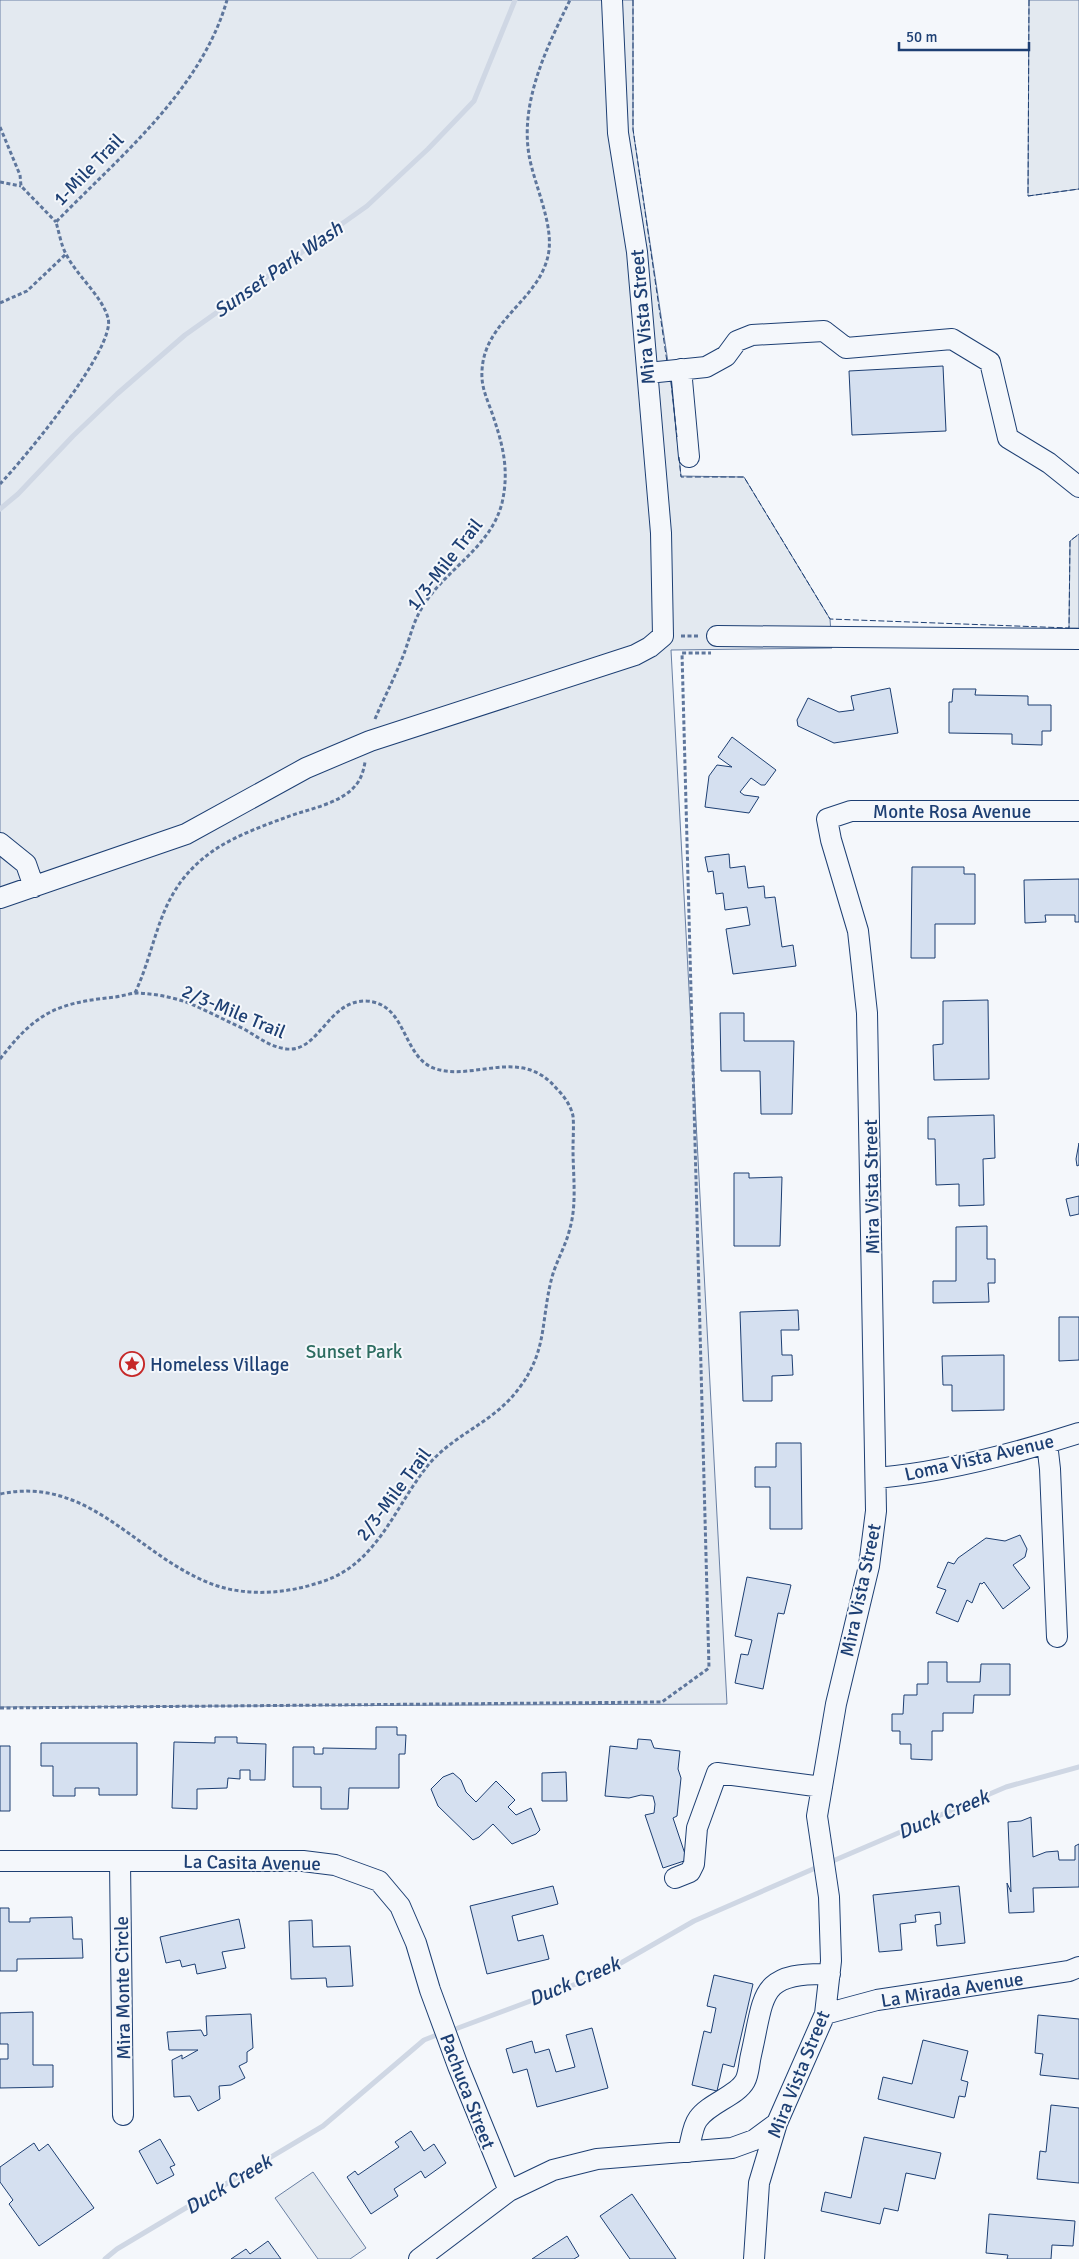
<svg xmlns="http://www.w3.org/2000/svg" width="1079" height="2259" viewBox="0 0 1079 2259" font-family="Signika,sans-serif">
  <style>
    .green { fill: #e3e9f0; stroke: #687fa3 }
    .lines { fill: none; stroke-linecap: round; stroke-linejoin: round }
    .stream { stroke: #cfd7e4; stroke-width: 5 }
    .building { fill: #d5e0f0; stroke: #1d3f73 }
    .minor-casing { stroke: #1d3f73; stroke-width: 22 }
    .path { stroke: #5e769c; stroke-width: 3; stroke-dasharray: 4 2.5; stroke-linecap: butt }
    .minor { stroke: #f4f7fb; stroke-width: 20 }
    .fence { stroke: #1d3f73; stroke-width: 1; stroke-dasharray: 6 2.5; stroke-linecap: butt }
    .labels { text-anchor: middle; stroke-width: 4; stroke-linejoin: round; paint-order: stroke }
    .street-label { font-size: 19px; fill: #1d3f73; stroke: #f4f7fb }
    .park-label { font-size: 19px; fill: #2c6c60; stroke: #f4f7fb }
    .poi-label { font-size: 19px; fill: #1d3f73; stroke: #f4f7fb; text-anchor: start }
    .water-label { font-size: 20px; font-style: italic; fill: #1d3f73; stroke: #f4f7fb }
  </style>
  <rect width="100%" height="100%" fill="#f4f7fb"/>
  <!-- green -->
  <path class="green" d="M0 0H633V130L671 382 681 476 744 477 830 619 832 648 671 650 727 1704 0 1707Z
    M1029 0H1079V189L1028 196Z
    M1079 534V628H1069L1070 541Z
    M313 2172 366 2248 350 2259H318L275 2198Z"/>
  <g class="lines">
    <!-- stream -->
    <path class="stream" d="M0 509 18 494 73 436 117 394 185 335 367 206 428 149 474 101 515 0
      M828 1863 1006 1787 1079 1767
      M450 2031 600 1975 694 1921 820 1866
      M105 2259 117 2249 323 2126 424 2040 442 2033"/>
  </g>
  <!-- building -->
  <path class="building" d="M943 366 946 431 852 435 849 371Z
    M890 688 898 733 834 743 798 726 797 720 808 698 839 712 854 710 851 696Z
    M953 689H976L975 695 1028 696V705H1051V731H1042V745L1012 744V734L949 733V702H952Z
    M732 737 776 770 765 785H761L751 778 740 792 744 795 759 797 749 813 705 807 709 776 717 765 732 767 718 757Z
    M729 854 730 868 745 866 748 888 764 886 765 898 775 897 782 947 793 945 796 966 733 974 726 929 750 925 747 907 725 910 723 893 716 894 713 871 708 872 705 857Z
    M912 867H964V874H975V924H935V958H911Z
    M1079 879V922H1075V915H1045L1046 922 1025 923 1024 880Z
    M988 1000 989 1079 934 1080 933 1045 943 1044V1001Z
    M720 1013H744V1041H794L792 1114H761L760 1071H721Z
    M994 1115 995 1158 983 1159 984 1205 959 1206V1184L936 1185 935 1139H928V1117Z
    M1079 1143V1165L1077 1166 1076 1159Z
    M734 1173H749V1178L782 1177 780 1246H734Z
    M1079 1196V1214L1070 1216 1066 1199Z
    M987 1226V1259H995V1283H988L989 1302 933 1303V1281H956V1227Z
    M798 1310 799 1330H781L782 1355H792L793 1375 772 1376V1401H743L740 1312Z
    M1059 1317H1079V1360L1059 1361Z
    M1004 1355V1410L952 1411V1385H943L942 1356Z
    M776 1443H801L802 1529H770V1487H755V1467H776Z
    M1020 1535 1027 1549 1025 1557 1013 1565 1030 1588 1003 1609 984 1582 982 1584 980 1583 972 1603 967 1600 958 1622 936 1613 946 1590 937 1587 948 1562 954 1564 958 1558 986 1538 1005 1541Z
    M747 1577 791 1585 784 1614 778 1613 763 1689 735 1683 741 1654 748 1655 752 1640 735 1636Z
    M928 1662H947V1682H980L981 1664H1010V1695H974L973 1713H943V1731H932V1760L911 1759V1744H900V1731H892V1714H903L904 1695H917V1684H928Z
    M376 1727H397V1735H406L405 1754H399V1788H349L348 1809H321V1787H293V1747H314V1754H323V1748L376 1749Z
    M215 1737H237V1743L266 1744 265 1780H250V1770H240V1779L228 1778 227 1788 197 1789V1809L172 1808 174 1742 215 1743Z
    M638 1739 651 1740 654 1748 680 1751 678 1769 681 1778 677 1816 673 1818 687 1860 663 1868 645 1815 654 1813 655 1804 653 1796 641 1795 629 1798 605 1796 610 1746 637 1749Z
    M41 1743H137V1795H99V1788H75V1796H53V1766H41Z
    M0 1746H10V1811H0Z
    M566 1772 567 1801H542V1773Z
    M453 1773 461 1780 466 1792 476 1802 496 1781 515 1800 508 1807 516 1815 531 1808 540 1830 536 1834 512 1844 493 1824 479 1837 473 1840 438 1806 431 1789 443 1777Z
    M1031 1817 1033 1857 1046 1852 1058 1851 1059 1860H1075V1846L1079 1844V1887L1033 1888 1034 1912 1009 1913 1007 1883 1011 1892 1008 1822 1021 1821Z
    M553 1886 558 1904 512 1916 518 1941 543 1935 549 1959 487 1974 470 1906Z
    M959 1886 965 1943 937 1946 935 1925 941 1924 940 1912 915 1915 916 1922 900 1924 902 1950 879 1952 873 1895Z
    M0 1908H9V1922H30V1918L72 1917 73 1939H82L83 1958 17 1959V1971H0Z
    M239 1919 245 1948 222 1952 226 1968 197 1974 195 1964 182 1967 180 1960 166 1963 160 1937Z
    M312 1920 313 1947 350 1946 353 1986 327 1987 326 1978 291 1979 289 1921Z
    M714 1975 753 1984 734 2067 723 2064 717 2091 692 2085 704 2031 711 2033 716 2008 707 2006Z
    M33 2012V2065H53V2087L0 2088V2059H8V2044H0V2013Z
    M251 2014 253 2048 247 2052V2062L239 2066 245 2078 231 2085 219 2086 220 2099 198 2111 190 2096 174 2097 172 2060 182 2055V2059L198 2050H169L167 2032 201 2030 204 2036 207 2035 206 2016Z
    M1038 2015 1079 2019V2079L1040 2075 1043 2054 1035 2053Z
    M592 2028 608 2088 537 2107 527 2069 513 2073 506 2049 532 2041 535 2053 549 2049 556 2072 575 2067 566 2035Z
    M923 2040 968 2051 961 2080 968 2082 965 2097 959 2096 954 2118 878 2099 883 2077 912 2084Z
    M1051 2105 1079 2108V2183L1037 2179 1040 2151 1046 2152Z
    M411 2131 424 2151 434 2144 446 2163 425 2178 421 2171 394 2189 398 2196 371 2214 347 2177 355 2171 358 2175 399 2147 395 2142Z
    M864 2137 941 2153 935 2179 906 2173 898 2211 884 2208 880 2224 821 2211 825 2192 851 2198Z
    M160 2139 175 2165 170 2167 174 2175 157 2184 139 2151Z
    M34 2143 39 2151 48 2144 94 2208 39 2246 9 2204 13 2200 0 2182V2167Z
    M632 2194 676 2259H630L600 2216Z
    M989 2214 1075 2221 1073 2246 1052 2245 1051 2259H1007L1008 2255 986 2253Z
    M567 2236 579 2256 574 2259H532Z
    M268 2241 281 2259H231L246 2249 250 2254Z"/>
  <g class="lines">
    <defs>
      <path id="minor" d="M681 369 689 457
        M648 373 706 367 726 356 737 341 752 335 824 331 846 348 952 339 990 362 1008 438 1049 463 1079 487
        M717 636 1079 639
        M0 843 26 864 34 887
        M0 898 186 834 306 768 370 741 635 655 650 647 663 636 661 533 637 252 618 133 612 0
        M1047 1443 1050 1469 1057 1637
        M877 1478C946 1472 1014 1454 1079 1433
        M0 1861H303L335 1865 379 1881 400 1906 416 1943 430 1990 458 2066 509 2191
        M120 1861 123 2115
        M675 1878 690 1872 694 1864 697 1828 717 1773 822 1787
        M825 2014 877 2000 1069 1971 1079 1967
        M688 2152C691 2142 692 2127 698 2119 709 2103 737 2096 745 2081 749 2074 749 2063 751 2055 765 1994 758 1972 830 1974
        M419 2259 509 2191 553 2170 597 2159 732 2148 754 2140 777 2123
        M754 2259 759 2183 777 2123 825 2014 831 1961 829 1897 817 1816 836 1704 869 1566 876 1511 867 1013 858 931 831 840 827 819 851 811H1079"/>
    </defs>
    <!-- minor casing -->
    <use href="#minor" class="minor-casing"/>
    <!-- path -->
    <path class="path" d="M0 127 20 175 21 186 56 222
      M0 182 21 186
      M0 303 27 291 66 254
      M0 484C23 460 117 347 108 318 102 296 77 276 66 254 61 245 59 232 56 222 119 157 201 91 227 0
      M681 636H700
      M375 719C383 700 393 681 401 661 409 643 412 623 423 606 446 569 491 547 502 503 510 468 502 442 491 410 486 397 481 385 482 371 484 321 538 301 548 256 555 226 534 185 529 155 520 101 547 47 570 0
      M135 993C157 946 157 899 199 862 223 840 257 828 287 817 308 809 340 804 355 786 361 780 364 769 365 762
      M0 1059C12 1044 23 1030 39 1019 61 1003 89 1000 115 997 123 996 131 993 138 993 159 994 182 999 200 1008 215 1015 229 1022 244 1029 258 1037 270 1047 287 1049 319 1052 328 1001 365 1001 408 1002 401 1058 436 1069 476 1081 521 1046 557 1089 564 1096 571 1106 573 1116 574 1126 573 1138 573 1149 573 1174 577 1204 570 1228 566 1246 555 1263 551 1281 541 1322 547 1350 520 1387 495 1422 457 1432 429 1464 396 1504 378 1563 324 1581 284 1595 239 1598 200 1579 131 1547 85 1476 0 1494
      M0 1708 662 1702 709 1668 682 653H711"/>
    <!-- minor -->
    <use href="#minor" class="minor"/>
    <!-- fence -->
    <path class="fence" d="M633 0V129L667 362
      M1029 0 1028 196 1079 189
      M671 382 677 437
      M679 457 681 477H744L830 619 1069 628 1070 541 1079 534"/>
  </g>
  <!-- icons -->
  <defs>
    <symbol id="sight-ring" viewBox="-11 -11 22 22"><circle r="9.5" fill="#f4f7fb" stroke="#c62828" stroke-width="1.5"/><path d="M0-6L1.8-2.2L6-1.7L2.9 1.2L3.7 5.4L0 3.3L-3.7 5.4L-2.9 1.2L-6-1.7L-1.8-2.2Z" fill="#c62828"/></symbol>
  </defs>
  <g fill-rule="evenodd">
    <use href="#sight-ring" x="118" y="1350" width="28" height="28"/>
  </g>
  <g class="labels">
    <!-- street labels -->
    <g class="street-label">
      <text transform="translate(88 169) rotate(-46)" y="7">1-Mile Trail</text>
      <text transform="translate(642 317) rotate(-95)" y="7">Mira Vista Street</text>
      <text transform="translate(444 564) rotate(-52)" y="7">1/3-Mile Trail</text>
      <text x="952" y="818">Monte Rosa Avenue</text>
      <text transform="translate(234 1011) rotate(23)" y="7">2/3-Mile Trail</text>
      <text transform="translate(871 1187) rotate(-91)" y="7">Mira Vista Street</text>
      <text transform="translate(979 1457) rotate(-13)" y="7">Loma Vista Avenue</text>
      <text transform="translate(393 1494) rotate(-53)" y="7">2/3-Mile Trail</text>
      <text transform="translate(860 1590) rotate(-78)" y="7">Mira Vista Street</text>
      <text transform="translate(252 1862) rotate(1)" y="7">La Casita Avenue</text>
      <text transform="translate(122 1988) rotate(-91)" y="7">Mira Monte Circle</text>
      <text transform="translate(952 1989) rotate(-9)" y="7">La Mirada Avenue</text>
      <text transform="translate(798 2074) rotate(-68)" y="7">Mira Vista Street</text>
      <text transform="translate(468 2091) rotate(69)" y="7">Pachuca Street</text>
    </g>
    <!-- park labels -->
    <g class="park-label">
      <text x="354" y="1358">Sunset Park</text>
    </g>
    <!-- poi labels -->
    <g class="poi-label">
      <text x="150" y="1371">Homeless Village</text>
    </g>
    <!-- water labels -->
    <g class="water-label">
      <text transform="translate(278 269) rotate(-35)" y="7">Sunset Park Wash</text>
      <text transform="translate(943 1814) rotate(-23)" y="7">Duck Creek</text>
      <text transform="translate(574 1981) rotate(-23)" y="7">Duck Creek</text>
      <text transform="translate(228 2184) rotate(-31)" y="7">Duck Creek</text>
    </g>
  </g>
  <!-- scale -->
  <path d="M899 42v8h130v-8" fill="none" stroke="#1d3f73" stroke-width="2.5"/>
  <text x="906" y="42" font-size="15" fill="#1d3f73" stroke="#f4f7fb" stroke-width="4" paint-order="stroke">50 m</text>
</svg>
